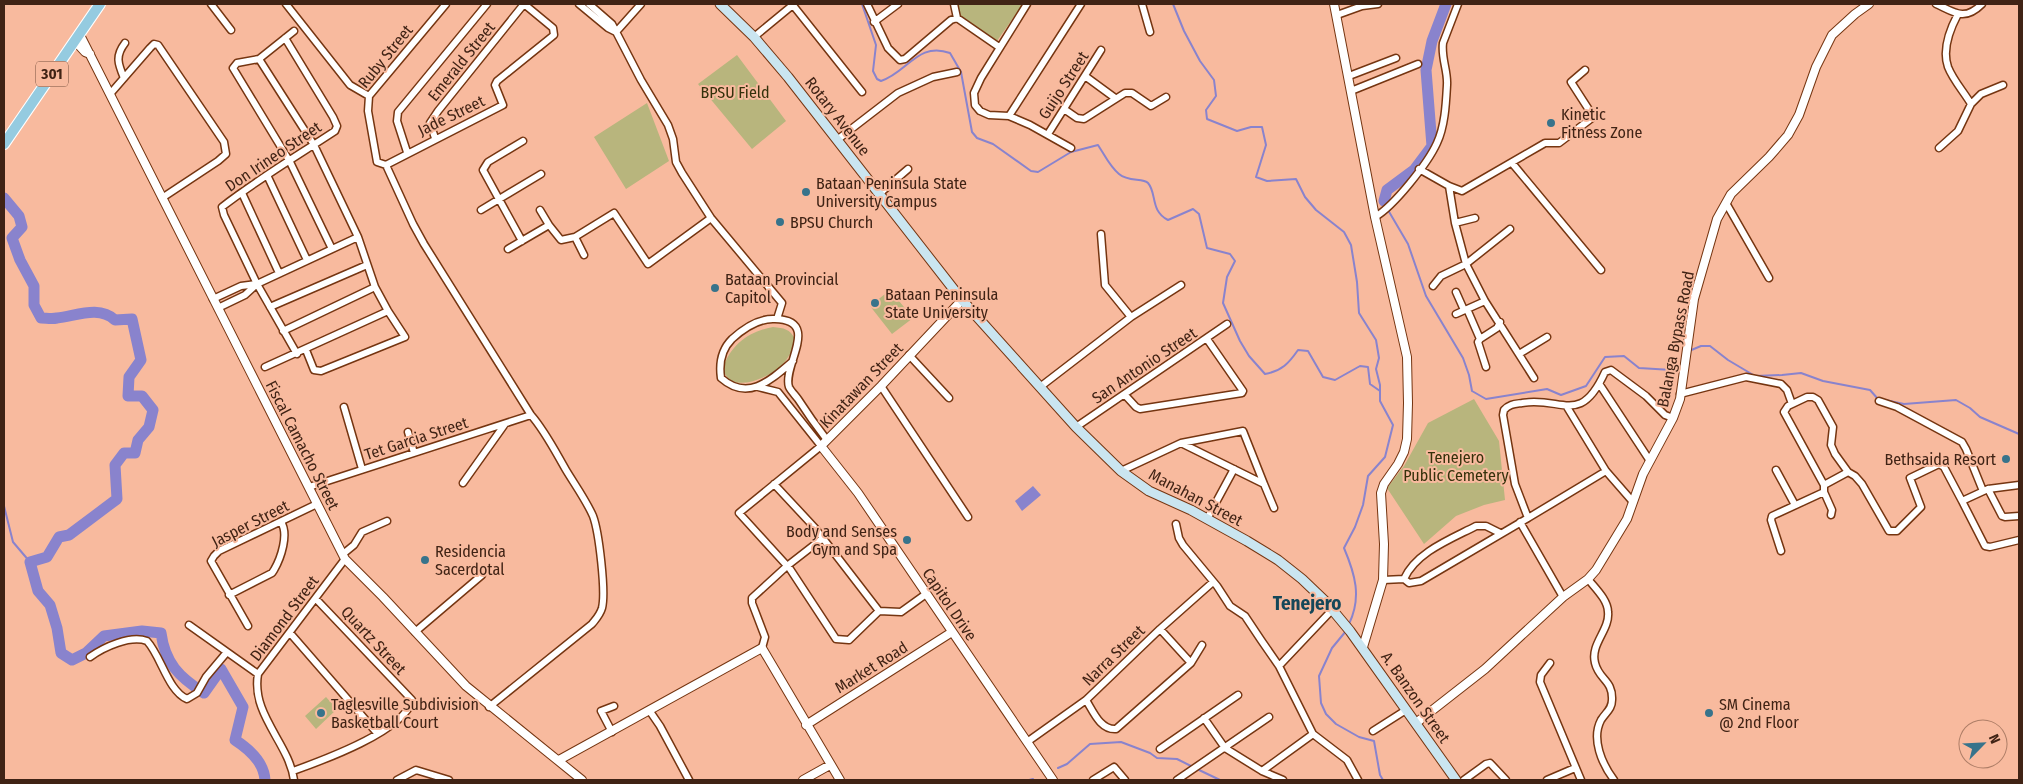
<svg xmlns="http://www.w3.org/2000/svg" width="2023" height="784" viewBox="0 0 2023 784" font-family="'Fira Sans Condensed',sans-serif">
  <style>
    .green { fill: #b8b57d }
    .water { fill: #8983cd }
    .lines { fill: none; stroke-linecap: round; stroke-linejoin: round }
    .stream { stroke: #8983cd; stroke-width: 2 }
    .river { stroke: #8983cd; stroke-width: 11 }
    .minor-casing { stroke: #753511; stroke-width: 9 }
    .tertiary-casing { stroke: #753511; stroke-width: 10 }
    .secondary-casing { stroke: #753511; stroke-width: 11 }
    .primary-casing { stroke: #fff; stroke-width: 12 }
    .minor { stroke: #fff; stroke-width: 6 }
    .tertiary { stroke: #fff; stroke-width: 8 }
    .secondary { stroke: #cae5f0; stroke-width: 9 }
    .primary { stroke: #95cbe0; stroke-width: 10 }
    .poi-dot { fill: #37738b; stroke: #f8ba9e; stroke-width: 2 }
    .labels { text-anchor: middle; stroke-width: 4; stroke-linejoin: round; paint-order: stroke }
    .shield { fill: #f8ba9e; stroke: #77503e; stroke-width: 1 }
    .shield-label { font-size: 15px; font-weight: bold; fill: #402315 }
    .street-label { font-size: 16px; fill: #402315; stroke: #f8ba9e }
    .park-label { font-size: 16px; fill: #34310b; stroke: #f8ba9e }
    .poi-label { font-size: 16px; fill: #402315; stroke: #f8ba9e; text-anchor: start }
    .quarter-label { font-size: 19px; font-weight: bold; fill: #154759; stroke: #f8ba9e }
  </style>
  <rect width="100%" height="100%" fill="#f8ba9e"/>
  <!-- green -->
  <path class="green" d="M955 4H1023L997 41 961 16Z
    M737 55 786 121 752 149 698 84Z
    M647 103 669 161 626 189 594 137Z
    M890 290 913 318 892 334 870 306Z
    M773 327C784 328 790 329 795 339 793 350 789 358 781 366 768 378 729 396 723 368 731 344 750 331 773 327Z
    M1474 399 1499 441 1505 500 1484 505 1456 516 1424 544 1387 488 1404 466 1428 423Z
    M326 697 337 709 316 729 305 716Z"/>
  <!-- water -->
  <path class="water" d="M1033 486 1041 495 1022 511 1015 501Z"/>
  <g class="lines">
    <!-- stream -->
    <path class="stream" d="M862 4 876 45 873 71 877 79 881 81C907 73 918 41 950 53L961 72 972 132 977 138 993 144 1031 171 1038 172 1071 152 1098 145C1104 154 1110 167 1119 174 1128 182 1143 178 1148 183 1157 193 1150 211 1168 220L1193 209 1199 214 1207 248 1230 254 1235 261 1227 277 1223 303 1240 341 1249 356 1265 374C1282 371 1289 363 1298 350L1308 351 1323 377 1335 380 1360 366 1368 367 1370 384 1380 391
      M1173 4 1184 31 1200 61 1214 80 1216 96 1206 110 1207 119 1237 131 1251 127H1262L1266 145 1256 177 1267 181 1296 179 1305 197 1316 210 1344 232 1351 245 1357 282 1359 313 1376 340 1379 358 1376 369 1380 385V401L1393 425 1385 457 1368 476 1363 505 1355 527 1344 548C1355 574 1362 597 1349 624
      M1388 210 1408 244 1426 296 1463 358 1469 375 1472 391 1486 399 1547 389 1561 395 1586 386 1605 357 1624 356 1639 368 1672 370
      M1689 351 1701 346H1710L1728 360 1755 376 1782 375 1801 373 1823 381 1870 390 1878 399
      M1885 400 1904 404 1956 400 1970 408 1980 417 2019 434
      M4 506 13 542 30 562
      M1346 631 1332 648 1319 676 1321 703 1326 714 1336 724 1359 737 1374 741 1380 775 1383 780
      M1058 768 1067 764 1090 744 1121 742 1150 753 1157 758 1177 759 1193 767
      M1197 769 1220 780
      M1029 780 1033 779"/>
    <!-- river -->
    <path class="river" d="M4 198 19 216 22 227 12 238 20 260 34 286V305L41 318C46 318 52 319 57 318 76 316 99 305 115 320L132 319 141 360 129 377 128 396H142L153 410 149 427 138 440 135 453H124L115 465 117 499 69 535 59 537 47 557 30 562 38 591 50 605 57 628 61 653 72 660 86 653 104 636 142 631 161 633C165 663 179 677 204 693L221 669 243 707 235 740C249 749 264 763 265 780
      M1384 201 1387 190 1414 170 1432 146 1426 70 1432 41 1446 4"/>
    <defs>
      <path id="minor" d="M211 4 231 30
        M286 4 350 85 369 96
        M446 4 369 96 368 111 377 162 386 165 503 105 495 85 497 81 554 35 553 28 524 4
        M579 4 608 28 616 32
        M589 4 612 24 641 80 668 125 673 139 676 162 682 173 711 218 782 303 777 319
        M792 4 862 92
        M867 4 888 48 900 60 905 59 951 20 957 18 999 47
        M954 4 957 18
        M1027 4 981 78 974 93 975 105 980 111 989 115 1009 116 1030 125 1071 148
        M1142 4 1150 32
        M1936 4C1954 12 1964 22 1982 4
        M1958 14C1950 29 1942 50 1948 67 1953 80 1964 92 1971 104L1981 94 2003 85
        M1337 15 1362 6 1378 4
        M874 22 898 4
        M294 31 259 59 237 63 233 68 290 162 332 249
        M616 32 641 4
        M754 37 794 4
        M285 38 333 117 337 126 335 131C297 156 258 179 222 207L224 215 257 284 297 354
        M259 59 314 145 358 237 375 287 388 311 405 337 321 371 314 370 306 350
        M1085 76 1115 98
        M1349 76 1396 58
        M124 78C118 64 115 56 125 43
        M1351 91 1418 64
        M110 94 150 48 154 44 158 45 224 142 226 154 218 161 162 198
        M1064 109 1077 118 1084 119 1125 93H1132L1151 106 1166 97
        M1009 116 1081 4
        M1048 134 1101 50
        M435 138 430 123 438 111 524 4
        M837 140 898 93 933 77 957 72
        M1939 148 1958 131 1971 104
        M407 152 397 121 398 112 487 4
        M1512 163 1601 270
        M386 165 413 224 424 244 531 415C545 431 555 451 566 470 575 485 586 500 593 516 599 532 606 592 602 608 600 615 596 619 592 624L489 707
        M1419 169 1449 186 1462 191 1545 143H1559L1592 118 1591 113 1571 82 1585 70
        M267 175 307 260
        M1449 186 1455 223 1466 264 1485 301 1534 378
        M242 193 279 273
        M879 194 908 169
        M1726 203 1769 278
        M481 210 541 174
        M540 210 549 225
        M1375 217C1394 206 1428 163 1437 143 1445 126 1446 103 1447 85 1448 71 1441 58 1443 43L1458 4
        M1455 223 1475 218
        M575 237 584 255
        M522 241 483 170 488 162 523 141
        M508 249 549 225 561 240 575 237 614 213 648 264 711 218
        M1433 286 1441 276 1466 264 1510 229
        M1456 292 1464 310
        M213 299 241 286 257 284
        M270 307 367 265
        M218 308 245 295 257 284 358 237
        M1467 309 1480 339 1497 328 1500 322
        M1456 314 1485 301
        M1131 317 1181 285
        M283 331 375 287
        M1480 339 1478 342 1486 367
        M1519 354 1547 337
        M909 355 949 398
        M793 361C771 380 748 402 721 378 719 364 721 350 732 339 744 328 758 318 775 319 822 320 782 366 789 387 791 391 795 395 798 399 807 413 817 427 827 440
        M265 367 388 311
        M1600 385 1650 461
        M881 386 968 517
        M758 387 778 392 821 446 739 513 790 569 836 639 849 640 879 611
        M1040 387 1131 317 1105 285 1101 234
        M1680 394 1746 377 1781 384 1787 390 1792 404
        M1125 395 1136 407 1140 409 1242 393 1243 391 1207 339
        M1879 401 1897 407 1962 442 1966 449 1983 491
        M344 407 362 469
        M1567 407 1606 471 1633 502
        M1076 427 1227 324
        M408 432 414 453
        M1776 470 1795 505
        M1121 471 1181 443 1264 484 1243 431 1181 443
        M1606 471 1528 518 1515 484 1503 415 1504 410C1509 404 1515 404 1522 403 1562 396 1580 427 1605 372L1611 370 1646 396 1665 415 1673 418
        M463 483 505 424
        M774 484 815 528 879 611 901 612 926 594
        M1264 484 1274 508
        M1824 485 1848 472
        M309 487 531 415
        M1988 489 2002 516 2005 517 2019 516
        M1824 492 1832 510 1831 515
        M1962 501 1985 546 1990 547 2019 540
        M1207 519 1234 469
        M1520 522 1563 597
        M1176 524 1179 538 1183 545 1217 586 1230 606 1245 616 1261 640 1279 666 1313 734 1347 760 1358 780
        M1781 551 1771 520 1772 516 1824 492V485L1784 412 1788 406 1807 397H1813L1818 400 1833 427 1831 445 1835 454 1848 472 1855 476 1862 484 1889 531H1897L1921 507 1910 478 1939 464 1944 467 1962 501 1988 489 2019 485
        M343 554 354 545 362 532 387 521
        M1404 579C1416 552 1451 539 1476 526H1486L1500 533
        M1588 579C1595 588 1608 600 1608 612 1610 630 1590 644 1595 663 1599 680 1613 680 1612 700 1612 709 1606 712 1601 720 1591 739 1602 764 1614 780
        M1383 580 1404 579 1409 583 1421 581 1528 518
        M229 595 272 573 274 570C281 558 289 534 281 522
        M189 625 258 674
        M248 626 211 561 214 556 219 551 317 504
        M415 632 482 575
        M290 633 377 733
        M762 648 765 637 752 603V598L787 566 823 538
        M90 657C104 647 130 635 147 641 161 656 168 691 187 699L197 693 206 677 227 652
        M1191 663 1202 645
        M1550 663 1541 675 1540 682 1581 780
        M1279 666 1332 610
        M1086 700C1093 711 1100 730 1116 729L1191 663 1160 629
        M649 710 660 726 689 780
        M1204 718 1225 748 1262 771 1283 780
        M1373 731 1406 710
        M612 732 601 711 614 706
        M1027 742 1086 700 1160 629 1213 582
        M1160 749 1238 695
        M293 771C321 761 405 731 412 700L316 599
        M1262 771 1313 734
        M294 780C289 743 251 715 258 674L345 559
        M397 780 416 770 449 780
        M1093 780 1114 767 1125 780
        M1177 780 1269 717
        M1464 780 1486 764 1490 763 1506 780
        M1547 780 1575 768"/>
      <path id="tertiary" d="M1334 4 1375 217 1407 357 1408 403 1407 439 1404 452 1398 464 1384 484 1381 493 1384 544 1383 580 1363 647
        M80 35 345 559 383 597 466 686 582 780
        M75 41 85 52 90 54
        M962 300 881 386 821 446 858 493 1053 780
        M1416 723 1485 669 1563 597 1588 579 1596 570 1627 519 1643 474 1673 418 1680 399 1694 299 1717 219 1731 194 1769 157 1788 135 1799 115 1816 67 1832 35 1855 14 1869 4
        M806 725 952 632
        M559 760 762 648 840 780
        M803 780 830 765"/>
      <path id="secondary" d="M720 4 754 37 788 77 962 300 1076 427 1121 471 1149 491 1191 510 1247 541 1278 560 1302 579 1325 601 1350 631 1456 780"/>
      <path id="primary" d="M4 144 100 4"/>
    </defs>
    <!-- minor casing -->
    <use href="#minor" class="minor-casing"/>
    <!-- tertiary casing -->
    <use href="#tertiary" class="tertiary-casing"/>
    <!-- secondary casing -->
    <use href="#secondary" class="secondary-casing"/>
    <!-- primary casing -->
    <use href="#primary" class="primary-casing"/>
    <!-- minor -->
    <use href="#minor" class="minor"/>
    <!-- tertiary -->
    <use href="#tertiary" class="tertiary"/>
    <!-- secondary -->
    <use href="#secondary" class="secondary"/>
    <!-- primary -->
    <use href="#primary" class="primary"/>
  </g>
  <!-- markers -->
  <g class="poi-dot">
    <circle cx="1551" cy="123" r="5"/>
    <circle cx="806" cy="192" r="5"/>
    <circle cx="780" cy="222" r="5"/>
    <circle cx="715" cy="288" r="5"/>
    <circle cx="875" cy="303" r="5"/>
    <circle cx="2006" cy="459" r="5"/>
    <circle cx="907" cy="540" r="5"/>
    <circle cx="425" cy="560" r="5"/>
    <circle cx="321" cy="713" r="5"/>
    <circle cx="1709" cy="713" r="5"/>
  </g>
  <g class="labels">
    <!-- shield labels -->
    <rect class="shield" x="36" y="61.5" width="32" height="25" rx="4"/>
    <g class="shield-label">
      <text x="52" y="79">301</text>
    </g>
    <!-- street labels -->
    <g class="street-label">
      <text transform="translate(385 56) rotate(-51)" y="6">Ruby Street</text>
      <text transform="translate(461 61) rotate(-51)" y="6">Emerald Street</text>
      <text transform="translate(1063 85) rotate(-57)" y="6">Guijo Street</text>
      <text transform="translate(451 115) rotate(-26)" y="6">Jade Street</text>
      <text transform="translate(838 116) rotate(52)" y="6">Rotary Avenue</text>
      <text transform="translate(273 156) rotate(-34)" y="6">Don Irineo Street</text>
      <text transform="translate(1675 339) rotate(-79)" y="6">Balanga Bypass Road</text>
      <text transform="translate(1144 365) rotate(-34)" y="6">San Antonio Street</text>
      <text transform="translate(861 385) rotate(-46)" y="6">Kinatawan Street</text>
      <text transform="translate(416 438) rotate(-18)" y="6">Tet Garcia Street</text>
      <text transform="translate(303 445) rotate(63)" y="6">Fiscal Camacho Street</text>
      <text transform="translate(1196 497) rotate(28)" y="6">Manahan Street</text>
      <text transform="translate(250 523) rotate(-27)" y="6">Jasper Street</text>
      <text transform="translate(950 604) rotate(56)" y="6">Capitol Drive</text>
      <text transform="translate(284 618) rotate(-53)" y="6">Diamond Street</text>
      <text transform="translate(374 640) rotate(47)" y="6">Quartz Street</text>
      <text transform="translate(1113 655) rotate(-44)" y="6">Narra Street</text>
      <text transform="translate(871 667) rotate(-32)" y="6">Market Road</text>
      <text transform="translate(1416 697) rotate(55)" y="6">A. Banzon Street</text>
    </g>
    <!-- park labels -->
    <g class="park-label">
      <text x="735" y="98">BPSU Field</text>
      <text x="1456" y="463">Tenejero<tspan x="1456" dy="18">Public Cemetery</tspan></text>
    </g>
    <!-- poi labels -->
    <g class="poi-label">
      <text x="1561" y="120">Kinetic<tspan x="1561" dy="18">Fitness Zone</tspan></text>
      <text x="816" y="189">Bataan Peninsula State<tspan x="816" dy="18">University Campus</tspan></text>
      <text x="790" y="228">BPSU Church</text>
      <text x="725" y="285">Bataan Provincial<tspan x="725" dy="18">Capitol</tspan></text>
      <text x="885" y="300">Bataan Peninsula<tspan x="885" dy="18">State University</tspan></text>
      <text x="1996" y="465" text-anchor="end">Bethsaida Resort</text>
      <text x="897" y="537" text-anchor="end">Body and Senses<tspan x="897" dy="18">Gym and Spa</tspan></text>
      <text x="435" y="557">Residencia<tspan x="435" dy="18">Sacerdotal</tspan></text>
      <text x="331" y="710">Taglesville Subdivision<tspan x="331" dy="18">Basketball Court</tspan></text>
      <text x="1719" y="710">SM Cinema<tspan x="1719" dy="18">@ 2nd Floor</tspan></text>
    </g>
    <!-- quarter labels -->
    <g class="quarter-label">
      <text x="1307" y="610">Tenejero</text>
    </g>
  </g>
  <!-- border -->
  <rect width="2023" height="784" fill="none" stroke="#402315" stroke-width="10"/>
  <!-- north arrow -->
  <g transform="translate(1983 744) rotate(66)"><circle r="24" fill="#f8ba9e" stroke="#ae7e67"/>
  <path d="M0-4L9 19L0 12L-9 19Z" fill="#37738b"/>
  <text y="-8" font-size="14" font-weight="bold" text-anchor="middle" fill="#402315">N</text>
  </g>
</svg>
